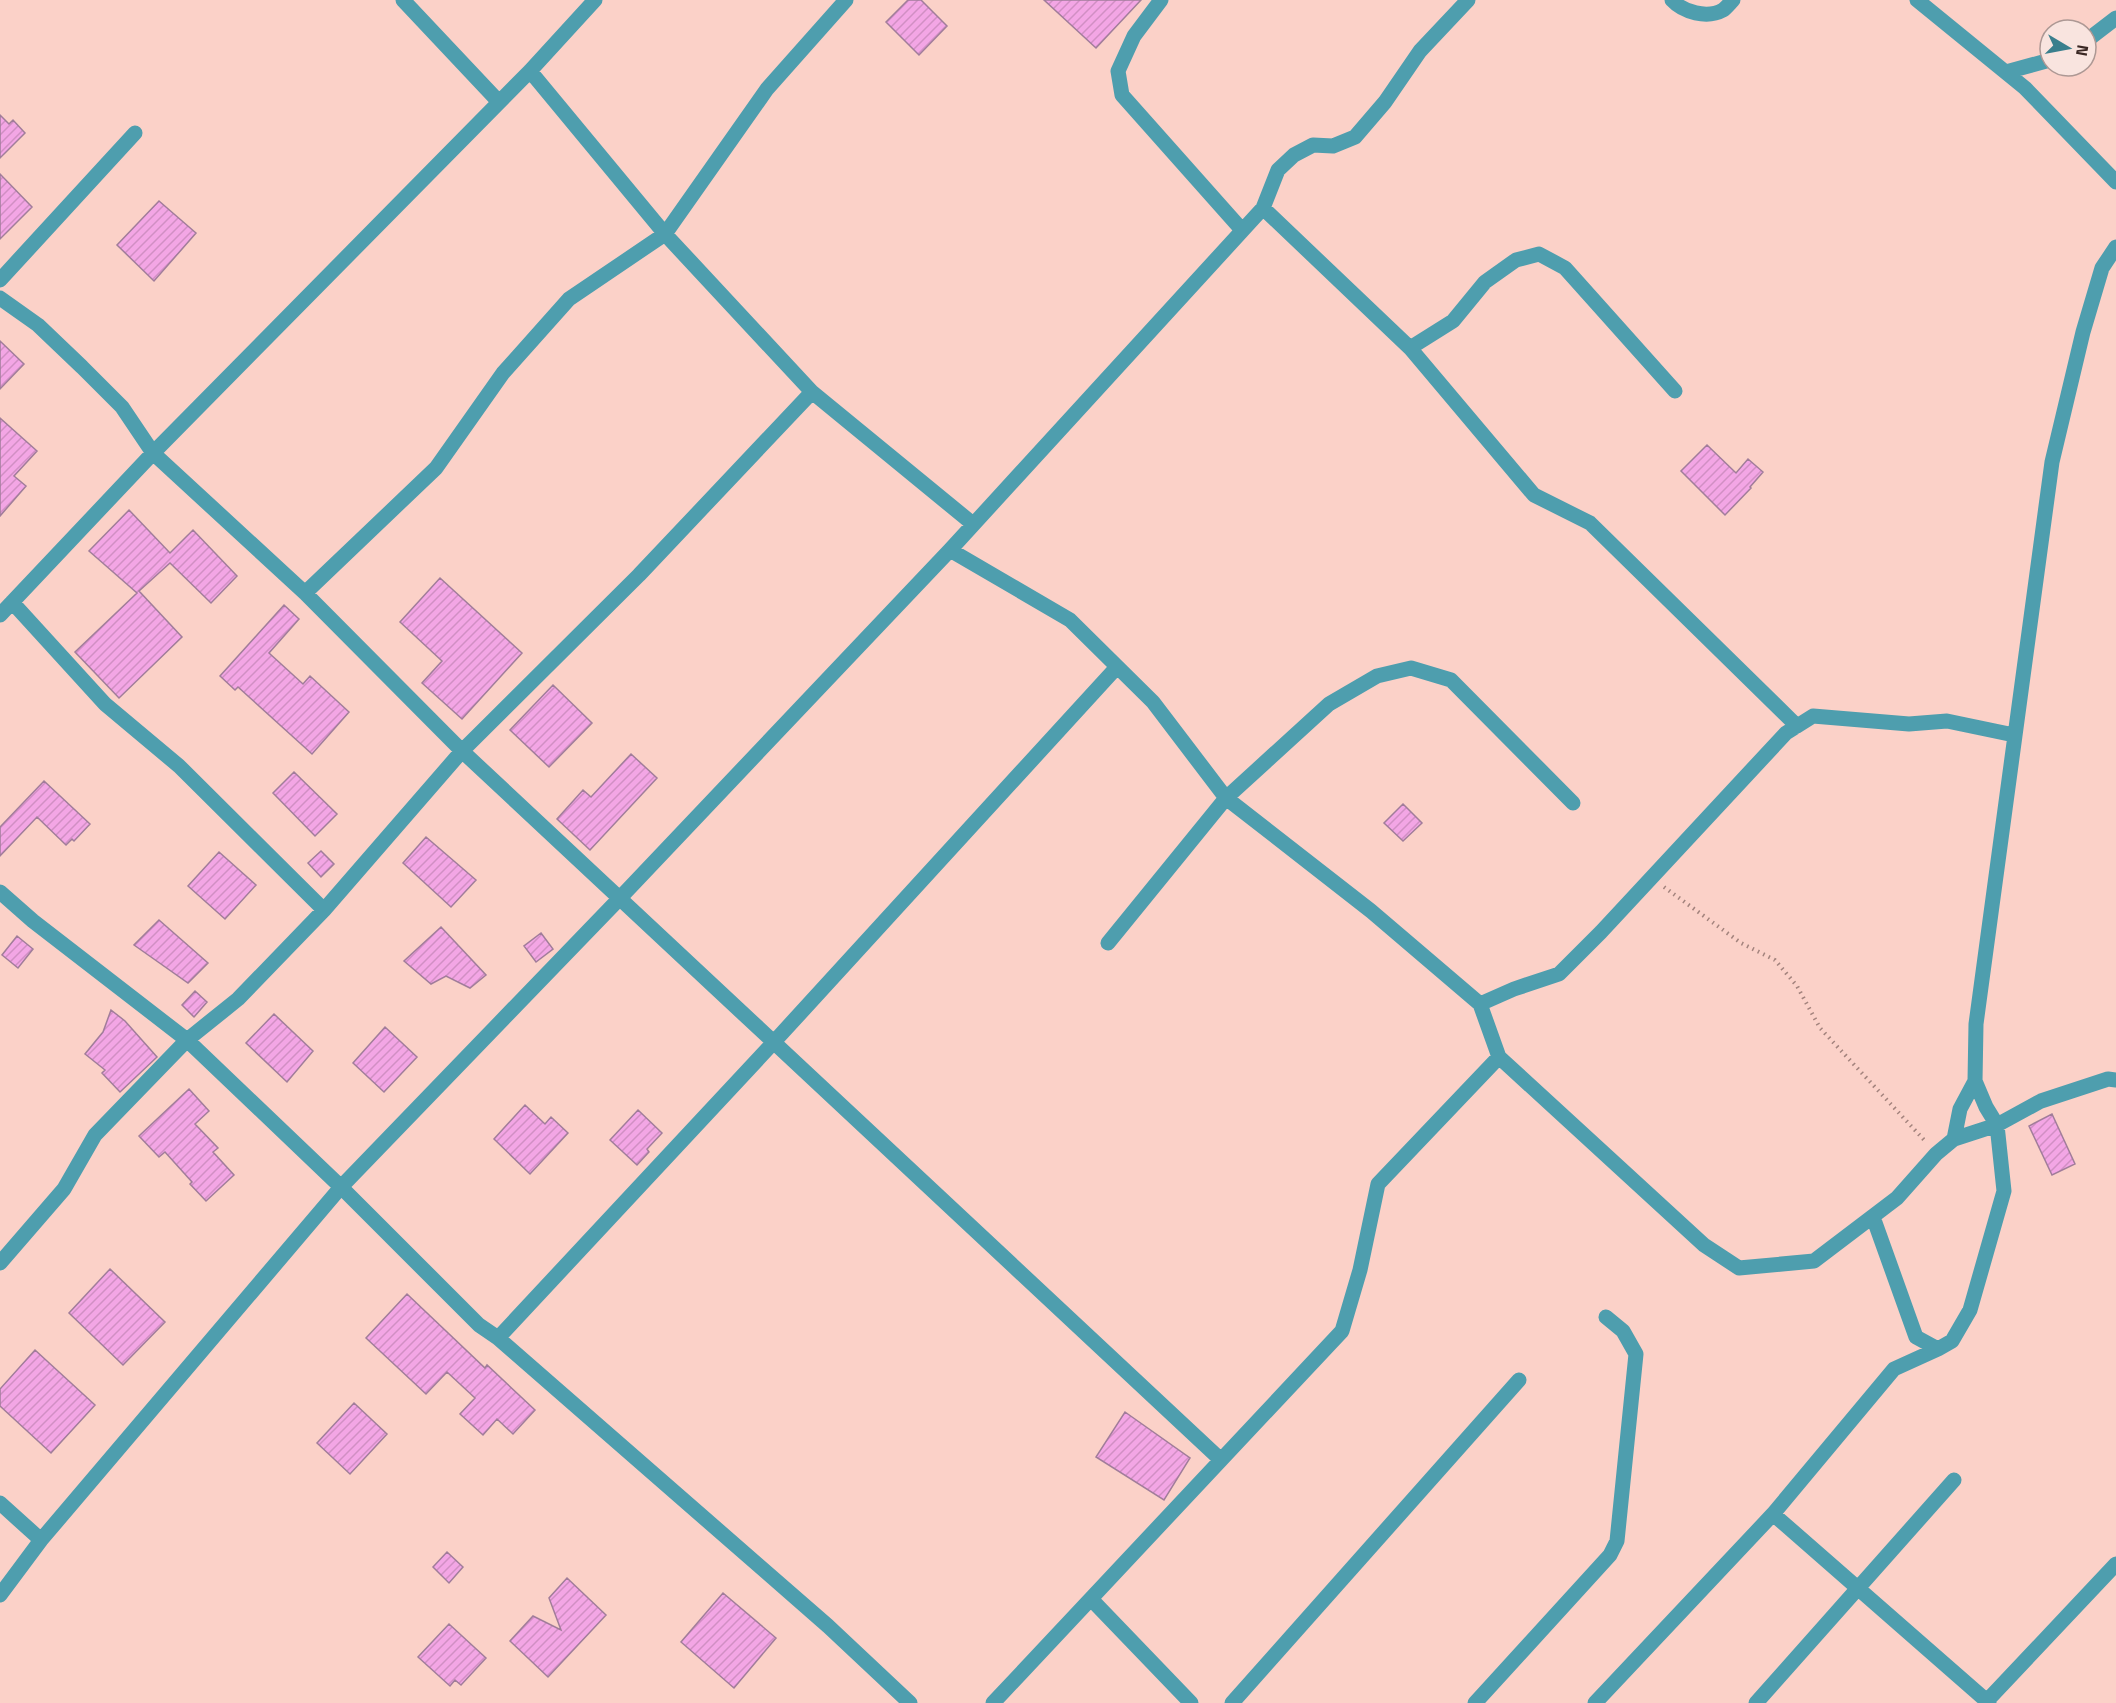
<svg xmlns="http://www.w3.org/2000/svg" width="2116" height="1703" viewBox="0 0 2116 1703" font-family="'Titillium Web',sans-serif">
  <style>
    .building { fill: url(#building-hatch); stroke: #a17d9a; stroke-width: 1.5 }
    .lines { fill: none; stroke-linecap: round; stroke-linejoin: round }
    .path { stroke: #a3837d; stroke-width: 4; stroke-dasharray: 1.5 4.5; stroke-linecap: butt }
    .minor { stroke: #4e9eae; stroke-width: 15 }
  </style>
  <defs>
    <pattern id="building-hatch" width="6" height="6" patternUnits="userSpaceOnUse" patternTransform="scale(1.5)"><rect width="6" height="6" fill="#f3a6e5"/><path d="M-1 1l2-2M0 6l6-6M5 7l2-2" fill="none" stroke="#d18fc4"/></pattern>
  </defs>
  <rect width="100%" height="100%" fill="#fbd1c8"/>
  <!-- building -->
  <path class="building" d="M908 0H921L947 26 919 55 886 22Z
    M1044 0H1141L1096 48Z
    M0 115 9 124 13 120 25 133 0 158Z
    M0 174 32 207 0 239Z
    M159 201 196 233 154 281 117 245Z
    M0 341 24 364 0 389Z
    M0 418 37 451 14 476 26 486 0 516Z
    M1707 445 1736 473 1748 459 1763 472 1750 487 1751 488 1725 515 1681 471Z
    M129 510 170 553 193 530 237 576 211 603 170 563 139 591 182 637 119 698 75 652 137 593 89 551Z
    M440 578 522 653 462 719 422 683 442 661 400 622Z
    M284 605 299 619 269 653 303 684 310 676 349 712 312 754 238 687 235 690 220 676Z
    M553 685 592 723 549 767 510 730Z
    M631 754 657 778 590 850 557 819 583 790 591 797Z
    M294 772 337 814 315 836 273 793Z
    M44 781 90 824 74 841 72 839 66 845 37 817 0 856V827Z
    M1403 804 1422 823 1403 841 1384 823Z
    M426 837 476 880 451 907 403 863Z
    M321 851 334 864 321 877 308 863Z
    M219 852 256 885 225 919 188 886Z
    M159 920 208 963 188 983 134 945Z
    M441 927 486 975 470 988 446 976 431 984 404 961Z
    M541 933 553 949 536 962 524 946Z
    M17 936 33 949 18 968 2 955Z
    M195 991 207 1002 194 1017 182 1005Z
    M111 1010 125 1021 157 1057 120 1092 102 1073 105 1070 85 1054 103 1032Z
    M274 1014 313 1051 287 1082 246 1043Z
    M385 1027 417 1057 384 1092 353 1063Z
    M189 1089 209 1111 195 1124 218 1148 213 1152 234 1175 206 1201 190 1184 192 1182 165 1152 159 1157 139 1136Z
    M525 1105 545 1124 551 1117 568 1133 530 1174 494 1139Z
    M638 1110 662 1133 647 1149 649 1152 637 1165 610 1140Z
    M2052 1114 2075 1164 2052 1175 2029 1126Z
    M110 1269 165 1322 123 1365 69 1313Z
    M407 1294 485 1368 487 1365 535 1410 513 1434 497 1419 483 1435 460 1414 475 1398 447 1372 426 1394 366 1338Z
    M35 1350 95 1405 51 1453 0 1406V1389Z
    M354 1403 387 1434 350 1474 317 1443Z
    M1125 1412 1190 1458 1164 1500 1096 1457Z
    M447 1552 463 1567 449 1583 433 1567Z
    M567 1578 606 1615 548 1677 510 1641 533 1616 561 1630 549 1598Z
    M723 1593 776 1638 734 1688 681 1642Z
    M449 1624 486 1658 461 1685 455 1680 450 1686 418 1657Z"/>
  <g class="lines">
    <!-- path -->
    <path class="path" d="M1664 887 1741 943 1775 960 1797 986 1820 1028 1926 1142"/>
    <!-- minor -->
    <path class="minor" d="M403 0 499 102
      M1161 0 1134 36 1118 71 1122 95 1242 230
      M1672 0C1683 12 1707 19 1723 10 1726 8 1730 3 1733 0
      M1917 0 2025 88 2116 182
      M2086 41 2116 18
      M530 71 665 234 812 392 639 575 462 751 324 910 238 999 187 1040 341 1187 479 1325 498 1338 828 1626 910 1703
      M2006 72 2050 60
      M1263 208 1410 348 1534 495 1590 523 1797 726
      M0 280 135 133
      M0 298 38 325 82 367 122 407 153 453 305 593 462 751 1221 1460
      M1410 348 1453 321 1485 282 1516 260 1539 254 1565 268 1675 391
      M812 392 973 524
      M950 550 1070 620 1153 702 1226 798 1371 911 1480 1004 1499 1057 1378 1184 1360 1270 1342 1331 993 1703
      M305 593 436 468 503 373 569 299 665 234 767 89 846 0
      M12 602 105 704 179 766 324 910
      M0 615 153 453 530 71 595 0
      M0 892 33 921 187 1040 95 1135 64 1189 0 1263
      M1108 943 1226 798 1329 704 1377 676 1411 668 1451 680 1573 803
      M1480 1004 1514 989 1559 974 1601 932 1786 733 1813 716 1909 724 1947 721 2014 735
      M1499 1057 1704 1245 1739 1268 1814 1261 1897 1198 1936 1154 1954 1139 1997 1125 2041 1101 2108 1079 2116 1080
      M1954 1139 1960 1109 1975 1081
      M1873 1217 1916 1337 1938 1349 1952 1341 1970 1310 2004 1191 1997 1125 1986 1107 1975 1081 1976 1024 2052 462 2083 332 2102 268 2116 247
      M498 1338 773 1043 1117 667
      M0 1503 41 1540
      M1773 1514 1989 1703
      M0 1595 41 1540 341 1187 619 899 950 550 1263 208 1278 170 1294 155 1313 145 1333 146 1355 137 1385 102 1420 51 1468 0
      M1091 1599 1191 1703
      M1232 1703 1519 1380
      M1475 1703 1610 1555 1617 1541 1636 1354 1623 1331 1606 1317
      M1595 1703 1773 1514 1894 1369 1938 1349
      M1756 1703 1954 1480
      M1985 1703 2116 1564"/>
  </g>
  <!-- north arrow -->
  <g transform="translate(2068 48) rotate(100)"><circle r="28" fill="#f9e4df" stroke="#ad9894" stroke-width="1.5"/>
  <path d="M0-4.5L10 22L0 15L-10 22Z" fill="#3a7f8d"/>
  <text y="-9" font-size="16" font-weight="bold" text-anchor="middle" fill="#3a2723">N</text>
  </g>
</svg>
